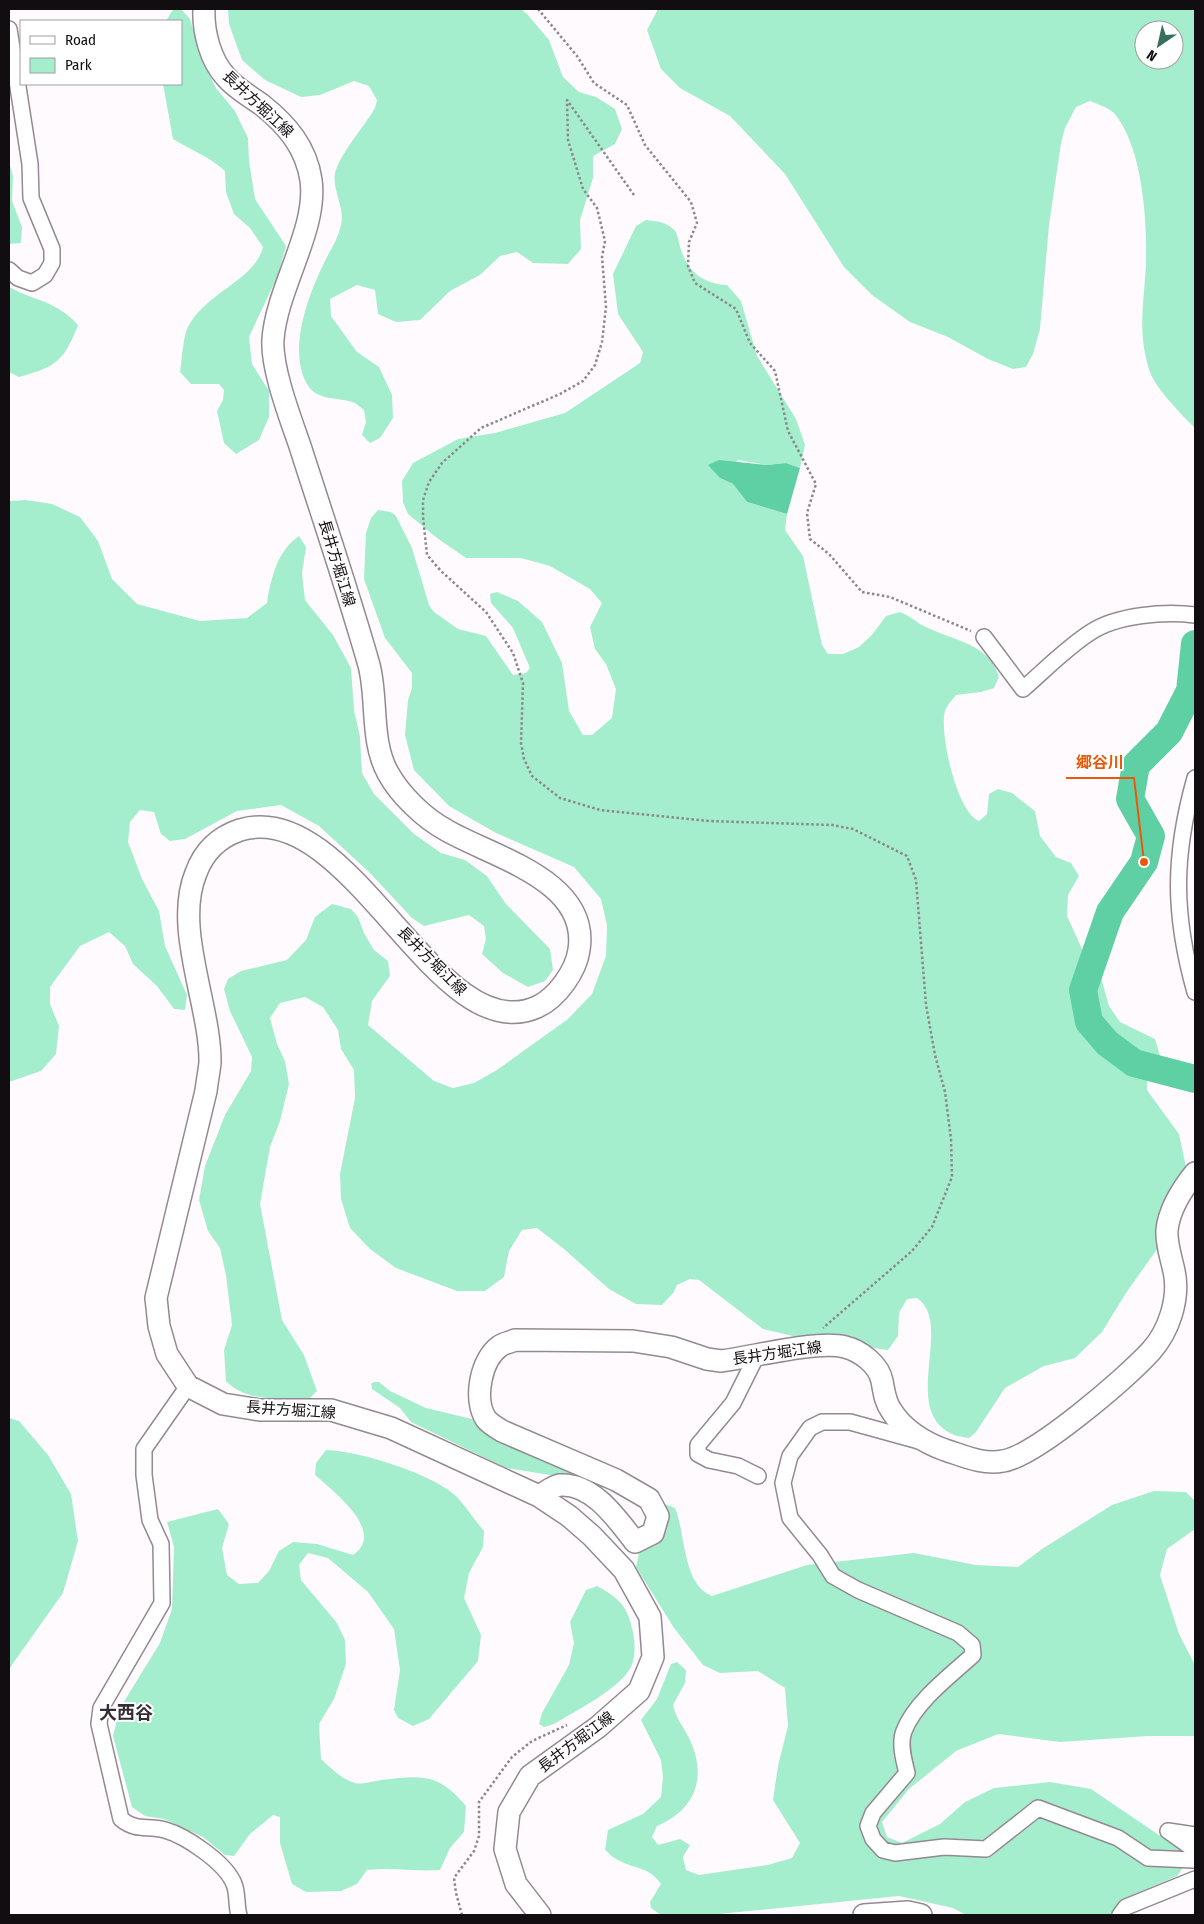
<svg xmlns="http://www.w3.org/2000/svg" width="1204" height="1924" viewBox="0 0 1204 1924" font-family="'Fira Sans Condensed','Noto Sans JP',sans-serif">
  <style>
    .green { fill: #a5eecd; fill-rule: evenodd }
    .water { fill: #5fd0a4 }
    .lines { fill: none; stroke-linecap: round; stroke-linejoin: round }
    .river { stroke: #5fd0a4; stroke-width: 28 }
    .minor-casing { stroke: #948993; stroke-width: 18 }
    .secondary-casing { stroke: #948993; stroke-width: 24 }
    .path { stroke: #8b878a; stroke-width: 2.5; stroke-dasharray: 2.5 2.5; stroke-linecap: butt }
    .minor { stroke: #fff; stroke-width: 15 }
    .secondary { stroke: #fff; stroke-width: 21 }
    .labels { text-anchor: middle; stroke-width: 4; stroke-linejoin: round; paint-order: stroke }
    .street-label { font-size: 15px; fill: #110d10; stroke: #fff }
    .quarter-label { font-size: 18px; font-weight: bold; fill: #362d36; stroke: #fff }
    .leader { fill: none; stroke: #e8590c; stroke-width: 2 }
    .callout-dot { fill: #e8590c; stroke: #fff; stroke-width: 2 }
    .callout-label { font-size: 16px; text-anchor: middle; font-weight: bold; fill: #e8590c; stroke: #fff; stroke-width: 4; stroke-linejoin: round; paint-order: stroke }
  </style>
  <rect width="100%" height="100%" fill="#fffafe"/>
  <!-- green -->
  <path class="green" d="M176 9H181L190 19 204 64 216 88 235 111 248 138 249 161 255 199 286 246 278 275 249 337 252 364 269 391V417L259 440 236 454 224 443 217 411 223 400 224 390 219 384H191L180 372C182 360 183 336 188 327 205 293 256 279 263 247L250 228 234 214 226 192 225 171C210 157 191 150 173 139L163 84H181V21H166L172 11Z
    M228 9H521L528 15 549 40 563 77 579 92 596 97 615 109 622 129 615 144 593 156V178L580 220 581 249 568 264 533 263 517 252 500 256 480 275 450 291 420 320 396 322 378 314 375 290 357 285 330 299 331 316 357 352 379 367 392 395 393 418 380 438 370 443 362 435 366 422 364 410C361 408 358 405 355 403 341 397 319 401 309 387 286 353 308 296 324 263 331 248 341 235 342 218 342 204 332 186 335 173 341 152 364 127 375 108L377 100 369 86 354 81 320 95 301 97 265 80 242 60 229 24Z
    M658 9H1195V428C1182 415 1156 389 1150 372 1136 330 1145 301 1146 259 1147 217 1142 146 1114 113 1109 108 1097 104 1090 101L1076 107 1065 128 1061 143 1049 225 1040 329 1033 354 1026 367 1013 369 988 359 948 337 910 322 872 295 844 267 785 174 730 116 680 88 661 69 647 30ZM1144 30H1174V60H1144Z
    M9 162 13 176 12 201 22 227 21 243 9 244Z
    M646 220C656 221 668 222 675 231 678 235 679 244 681 250 689 273 704 284 727 285L741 301 757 356 796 419 805 445 800 468 786 463 767 465 738 460 720 478 733 484 747 502 787 514 785 530 803 556 822 645 828 654H843L859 647 872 635 886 616 900 612C911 616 918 624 928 628 955 641 990 644 999 677L994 688 981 692 956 695C953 699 947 705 945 711 939 733 957 813 979 821L987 814 989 794 998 789 1012 793 1035 811 1040 836 1056 857 1071 863 1079 876 1068 895 1067 916 1083 951 1100 974 1109 1006 1120 1022 1155 1039 1160 1056 1147 1079V1090L1179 1134 1186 1167 1177 1221 1126 1293 1102 1332 1075 1358 1044 1366 1005 1388 976 1432 969 1438C963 1437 955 1436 950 1433 901 1407 954 1323 917 1298L907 1299 899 1313 898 1336 888 1350 873 1348 848 1338H801L763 1329 699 1280 690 1279 677 1285 674 1292 662 1305 636 1304 609 1289 564 1249 537 1228 522 1230 509 1251 504 1277 485 1291H457L396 1268 370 1249 350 1228 341 1199 340 1174 355 1098 354 1070 341 1049 338 1030 323 1007 305 997 280 1003 270 1018 277 1044 285 1061 289 1084 280 1121 270 1147 260 1204 282 1320 304 1355 317 1391 309 1399C281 1399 246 1402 226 1381L224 1350 232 1325 226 1275 220 1248 208 1231 199 1200 205 1166 225 1115 251 1071 252 1057 230 1011 224 989 228 979 241 971 287 960 306 940 315 917 332 904 351 909 358 917 364 933 374 950 388 961 390 976 372 1001 368 1025 434 1081 453 1088 474 1083 497 1070 568 1019 592 994 606 956 607 925 601 899 574 867 496 833 449 806 414 770 405 735 408 700 412 688V673L385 638 364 579 366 533 371 518 378 510 391 512 396 516 412 548 429 605 434 612 458 629 486 636 513 675 526 673 530 668 513 628 491 603 490 594 497 592 518 601 542 622 562 663 569 711 583 735H592L612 718 616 689 606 664 595 649 590 627 602 603 590 589 550 566 521 558H466L437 538 408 514 403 502 402 481 413 463 458 439 495 433 565 413 640 363 643 352 618 314 613 274 636 226Z
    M9 287C37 302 55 300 78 325 64 361 56 367 19 377L9 372Z
    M26 500 52 504 80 517 98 541 112 579 137 604 200 621 247 618 267 603C271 578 277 551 299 536L306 547 302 573 305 600 333 635 351 668 354 710 360 737 362 773 374 794 414 834 441 853 465 860 487 876 506 904 550 949 553 970 545 981 528 987 503 973 482 954 486 939 484 926 469 915 424 926 412 918 370 873 319 826 281 805 237 811 185 839 170 841 161 834 154 812 140 810 130 822 128 842 142 879 159 911 165 946 187 995 185 1010 174 1009 157 986 133 964 125 946 109 932 80 946 50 987V1004L59 1026 56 1054 41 1071 9 1082V501Z
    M374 1382H379L390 1391 426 1408 472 1419 498 1436 599 1482 603 1488 597 1491 556 1476 506 1468 411 1422 400 1408 372 1389 371 1384Z
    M9 1418 19 1421 48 1455 71 1494 78 1541 63 1593 9 1669Z
    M326 1450C359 1451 435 1474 458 1498 467 1508 475 1521 484 1531L483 1547 469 1573 464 1598 481 1635 478 1661 429 1719 413 1726 398 1718 394 1710 400 1670 394 1629 368 1592 328 1558 308 1553 299 1565 301 1580 337 1623 345 1640 346 1664 334 1699 319 1724 321 1759C331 1768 341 1779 355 1783 362 1785 373 1781 381 1780 422 1775 438 1773 466 1806L464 1832 450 1848 440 1870C414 1872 394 1867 367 1870L357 1884 341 1891 306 1892 292 1884 280 1843V1817L273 1815 250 1834 234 1856 225 1855 203 1837 164 1819 145 1816 132 1807 113 1736 120 1708 160 1643 172 1609 174 1547 167 1522 218 1509 229 1524 222 1548 227 1575 239 1584 258 1583 269 1571 279 1551 293 1542 317 1544 353 1555C387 1532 333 1491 315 1475L316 1463Z
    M1154 1491 1186 1492 1195 1501V1529L1167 1549 1160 1575 1179 1634 1195 1665V1736H1148L1060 1742 998 1734 956 1751 909 1789 882 1822 887 1837 902 1843 940 1824 965 1802 994 1788 1050 1782 1091 1789 1184 1852 1182 1869 1177 1876 1126 1898 1113 1915H966L953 1908 899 1896 709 1915H661L651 1908 650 1902 661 1884C650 1867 634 1869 618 1860 613 1858 609 1853 605 1850L608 1830 643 1814 661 1797 663 1777 661 1760 641 1720 657 1699 671 1664 677 1662 686 1670 685 1683 673 1705C676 1718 682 1725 688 1736 708 1775 697 1809 657 1826L652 1837 658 1845 680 1839 690 1845 683 1857 686 1870 699 1875 768 1865 792 1858 800 1843 773 1800 778 1766 788 1726 785 1688 758 1671 720 1673 703 1665 674 1628 636 1567 640 1548 665 1504 675 1508C686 1534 682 1584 712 1596L807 1565 914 1553 976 1565 1018 1567 1042 1549 1112 1505Z
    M597 1586C620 1599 627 1605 633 1632 635 1643 636 1656 631 1667 620 1689 575 1711 554 1724L544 1727 539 1724 542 1713 569 1665 574 1643 570 1622 586 1590Z"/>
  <!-- water -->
  <path class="water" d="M719 460 767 465 786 463 800 468 787 514 747 502 733 484 720 478 708 465Z"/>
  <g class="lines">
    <!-- river -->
    <path class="river" d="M1195 644 1190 691 1169 732 1136 765 1130 799 1151 836 1144 862 1110 912 1083 990 1089 1022 1107 1043 1134 1063 1195 1079"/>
    <defs>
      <path id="minor" d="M9 29 30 164 31 198 52 249V263L45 275 32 283 18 278 9 270
        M984 637 1023 689C1045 670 1066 648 1091 632 1117 615 1165 611 1195 615
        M1195 778C1173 856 1173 914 1195 992
        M756 1357 733 1403 698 1445V1454L709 1460 738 1466 758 1476
        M188 1386 144 1449V1475L150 1520 161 1544 162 1603 101 1708 99 1724 121 1819C137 1832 147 1825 165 1830 186 1836 226 1863 234 1884 238 1893 236 1906 239 1915
        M919 1441 850 1422H822L810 1428 790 1456 783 1483 790 1518 820 1555 833 1576 858 1590 958 1633 972 1645 973 1655C951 1675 915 1702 904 1731 899 1743 904 1761 907 1773L873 1813 868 1826 873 1839 883 1850 895 1853 944 1847 986 1849 1038 1808 1118 1838 1148 1858 1193 1860 1192 1848 1168 1831 1195 1835
        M1120 1915 1126 1907 1195 1879"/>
      <path id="secondary" d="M204 9C203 31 210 60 226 77 236 89 250 96 262 105 287 125 306 147 311 180 318 229 277 287 273 339 271 368 290 417 300 446 323 518 348 591 369 665 378 699 370 741 388 773 400 795 424 818 446 830 492 857 590 880 579 950 576 971 557 998 537 1007 437 1052 351 796 240 830 219 837 204 851 196 873 173 928 211 1006 210 1063 209 1072 207 1082 206 1091L156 1298 159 1326 167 1354 188 1386 223 1404 260 1410H331L391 1428 539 1496 569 1516 592 1536 624 1570 650 1617 653 1657 639 1691 598 1727 530 1776 509 1812 505 1849 516 1884 540 1915
        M539 1496C545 1493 553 1486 560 1485 593 1483 617 1519 635 1542L653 1533 658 1516 649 1499 616 1480 502 1431C497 1428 489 1423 486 1419 473 1399 481 1359 500 1346 504 1343 511 1342 515 1340L633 1341 671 1347 707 1359 721 1361C753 1357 817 1340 845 1347 861 1351 879 1365 882 1381 884 1391 885 1402 891 1410 902 1429 925 1443 945 1450 964 1456 983 1465 1003 1461 1036 1456 1126 1378 1151 1351 1169 1331 1180 1298 1174 1271 1171 1257 1166 1243 1167 1230 1169 1210 1183 1188 1195 1173
        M864 1915 908 1912 921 1915"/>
    </defs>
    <!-- minor casing -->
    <use href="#minor" class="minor-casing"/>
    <!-- secondary casing -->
    <use href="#secondary" class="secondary-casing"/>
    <!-- path -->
    <path class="path" d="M538 9 577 56 594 83 627 105 645 145 691 202 697 223 689 242 688 266 695 283 736 309 750 343 775 371 788 431 816 484 807 513 810 539 829 554 862 592 890 597 971 631
      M634 195 567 100 568 140 583 189 597 208 605 241 602 257 606 307 602 342 595 365 583 381 560 394 481 428 442 463 429 482 423 500V517L427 555 441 571 486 612 513 653 523 683 521 743 524 759 532 776 560 798 600 810 709 821 832 825 853 829 907 856 916 880 926 1005 935 1055 945 1092 951 1139 952 1177 932 1227 912 1251 823 1328
      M462 1915 456 1893 454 1878 474 1851 479 1836V1802L512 1757 532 1741 567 1725"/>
    <!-- minor -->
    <use href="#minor" class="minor"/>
    <!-- secondary -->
    <use href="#secondary" class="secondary"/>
  </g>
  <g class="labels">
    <!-- street labels -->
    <g class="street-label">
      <text transform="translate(258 104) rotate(43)" y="5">長井方堀江線</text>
      <text transform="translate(337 563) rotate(73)" y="5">長井方堀江線</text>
      <text transform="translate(432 961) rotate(45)" y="5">長井方堀江線</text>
      <text transform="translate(777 1353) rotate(-8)" y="5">長井方堀江線</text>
      <text transform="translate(291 1410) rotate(4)" y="5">長井方堀江線</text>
      <text transform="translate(576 1742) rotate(-37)" y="5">長井方堀江線</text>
    </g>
    <!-- quarter labels -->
    <g class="quarter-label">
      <text x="126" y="1719">大西谷</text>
    </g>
  </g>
  <!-- callouts -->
  <path class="leader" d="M1144 862L1134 778H1066"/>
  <circle class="callout-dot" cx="1144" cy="862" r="5"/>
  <g class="callout-label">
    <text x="1100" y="768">郷谷川</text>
  </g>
  <!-- border -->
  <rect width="1204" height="1924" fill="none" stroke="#110d10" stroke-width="20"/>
  <!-- legend -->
  <rect x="20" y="20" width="162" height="65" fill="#ffffff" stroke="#a09e9f"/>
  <rect x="30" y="36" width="25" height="8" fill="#ffffff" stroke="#a09e9f"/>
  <text x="65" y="45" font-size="15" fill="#110d10">Road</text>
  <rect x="30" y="58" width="25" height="15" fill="#a5eecd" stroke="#a09e9f"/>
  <text x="65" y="70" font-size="15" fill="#110d10">Park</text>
  <!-- north arrow -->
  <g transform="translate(1159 45) rotate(214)"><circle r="24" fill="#ffffff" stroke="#a09e9f"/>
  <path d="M0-4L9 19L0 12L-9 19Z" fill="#377059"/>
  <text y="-8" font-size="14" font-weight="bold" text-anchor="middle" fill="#110d10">N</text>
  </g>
</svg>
